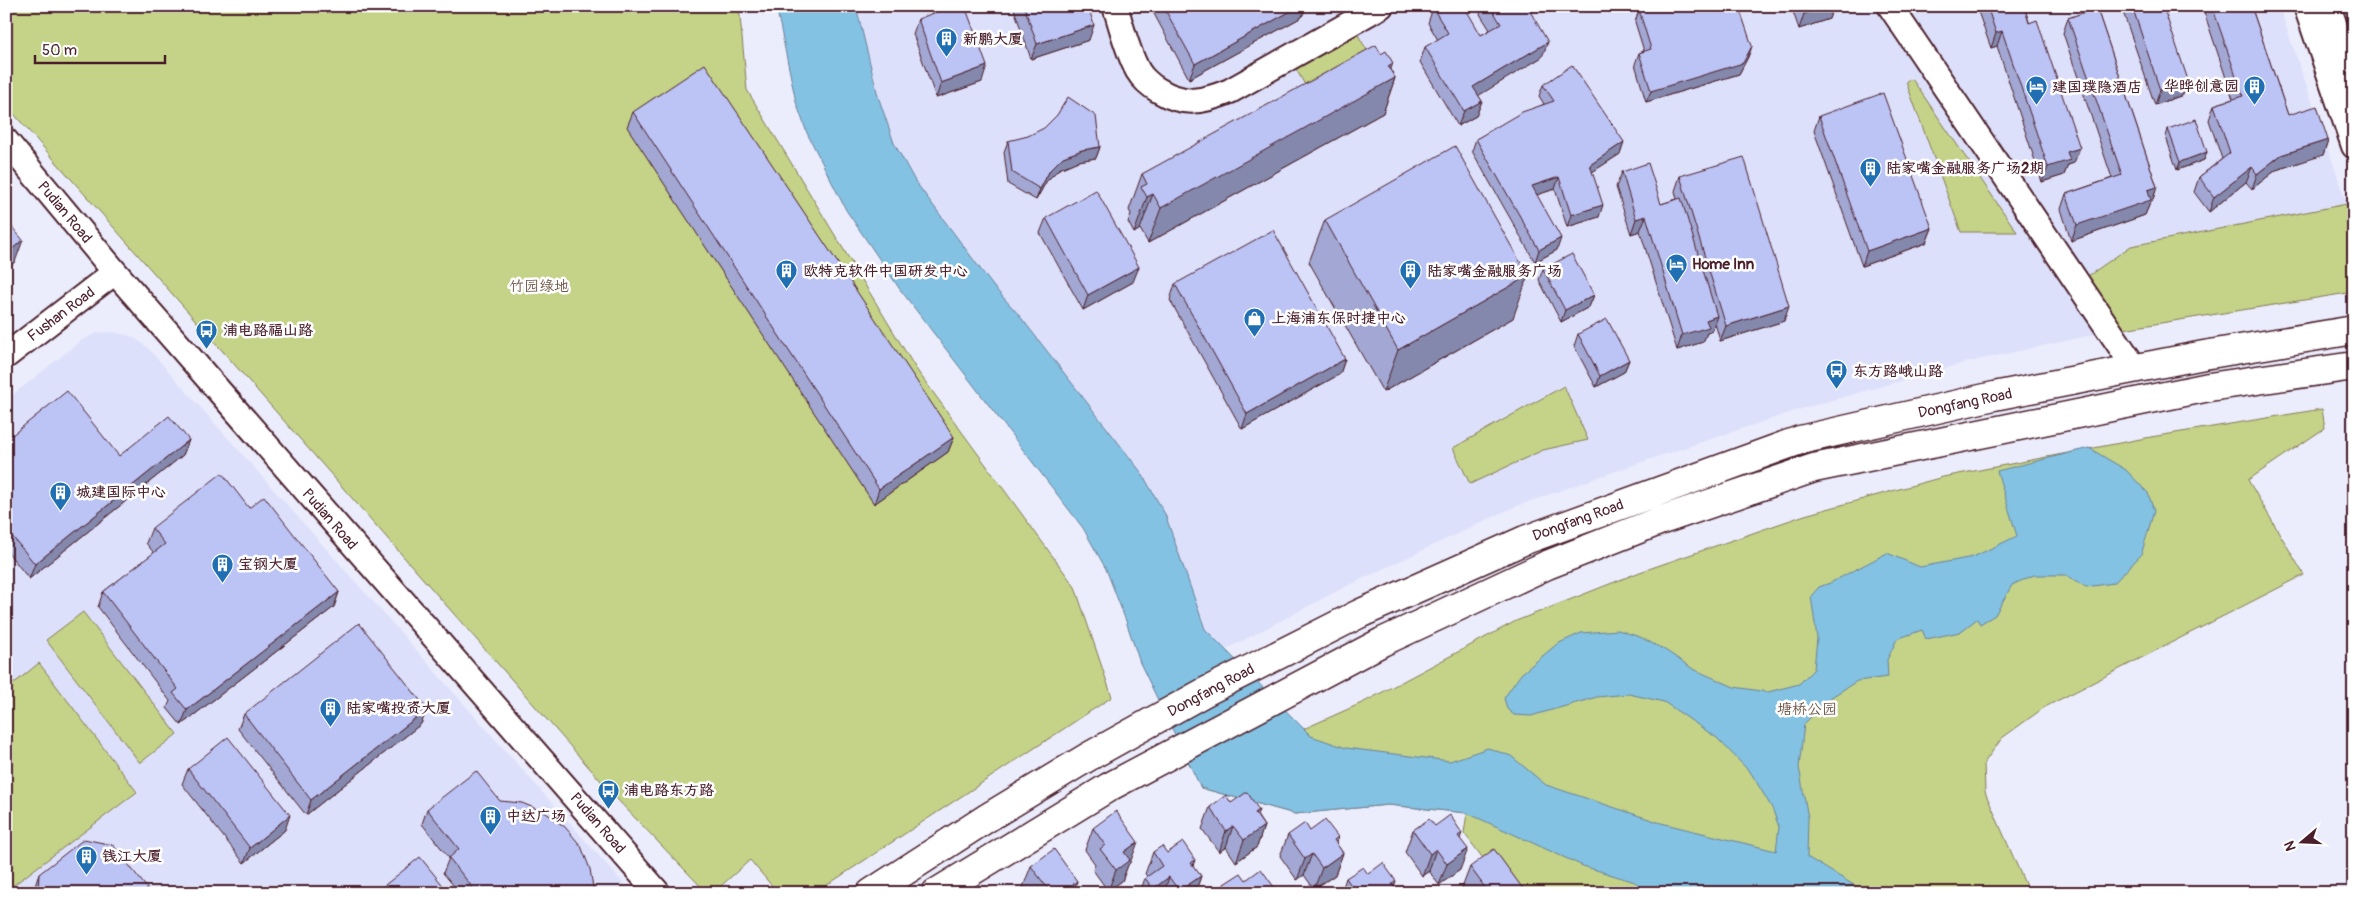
<svg xmlns="http://www.w3.org/2000/svg" width="2360" height="899" viewBox="0 0 2360 899" font-family="Pangolin,'LXGW WenKai TC',sans-serif">
  <style>
    .built { fill: #dde0fa }
    .green { fill: #c4d387; stroke: #877959 }
    .water { fill: #83c2e3; stroke: #6c8199 }
    .lines { fill: none; stroke-linecap: round; stroke-linejoin: round }
    .minor-casing { stroke: #4a1f2b; stroke-width: 28 }
    .major-casing { stroke: #4a1f2b; stroke-width: 31 }
    .minor { stroke: #fff; stroke-width: 24 }
    .major { stroke: #fff; stroke-width: 28 }
    .wall { fill: #a2a8d3; stroke: #4a1f2b }
    .shaded-wall { fill: #8488ac; stroke: #4a1f2b }
    .building { fill: #bcc3f5; stroke: #4a1f2b }
    .labels { text-anchor: middle; stroke-width: 5; stroke-linejoin: round; paint-order: stroke }
    .poi-label { font-size: 15px; font-weight: bold; fill: #4a1f2b; stroke: #fff; text-anchor: start }
    .street-label { font-size: 15px; fill: #4a1f2b; stroke: #fff }
    .park-label { font-size: 15px; fill: #6f5547; stroke: #fff }
  </style>
  <rect width="100%" height="100%" fill="#ebedfc"/>
  <filter id="ink" filterUnits="userSpaceOnUse"><feTurbulence type="fractalNoise" baseFrequency=".02" numOctaves="2"/><feDisplacementMap in="SourceGraphic" scale="10" xChannelSelector="R" yChannelSelector="G"/><feConvolveMatrix kernelMatrix="1 2 1 2 8 2 1 2 1" color-interpolation-filters="sRGB"/></filter>
  <g filter="url(#ink)">
    <!-- built -->
    <path class="built" d="M856 6H2279L2347 204 2131 246 2111 331 1968 362 1804 408 1639 463 1514 507 1343 588 1225 650 1205 629 1165 514 1141 472 1019 315 993 287 915 181 894 143 878 96Z
      M113 332 131 336 146 346 632 893H6V400L82 340 97 333Z"/>
    <!-- green -->
    <path class="green" d="M6 6H739L747 90 916 369 1075 587 1112 697 815 893H778L750 860 713 893H707L615 797 6 105Z
      M1358 35 1375 64 1313 99 1296 69Z
      M1912 79 2017 232H1961L1906 82Z
      M2347 204 2354 224V292L2111 331 2078 283 2131 246Z
      M1564 386 1588 440 1543 450 1470 484 1453 448Z
      M2322 409 2325 428 2248 480 2304 575 2045 707 2002 738 1984 763 1985 792 2029 893H1509L1464 833 1467 813 1388 805 1295 814 1201 788 1196 777 1364 702 1516 621 1640 572 1805 515 1943 477 2151 437Z
      M83 612 177 734 140 763 46 640Z
      M39 663 137 792 11 887 6 880V690Z"/>
    <!-- water -->
    <path class="water" d="M776 6H856L878 96 894 143 915 181 993 286 1019 315 1141 472 1165 514 1205 629 1311 736 1346 748 1450 761 1488 748 1511 756 1546 785 1661 823 1776 851 1779 827 1772 808 1751 773 1717 738 1664 702 1629 694 1597 697 1531 716 1514 715 1507 709 1504 698 1521 674 1557 644 1581 633 1618 630 1640 637 1665 650 1693 669 1734 687 1768 692 1799 684 1814 669 1817 638 1811 596 1819 587 1830 583 1887 553 1920 567 1973 557 2017 536 1997 471 2089 448 2126 470 2148 493 2154 511 2141 555 2114 583 2086 587 2066 575H2034L2012 585 1995 615 1980 624 1977 619 1960 632 1926 639 1922 630 1897 639 1887 660 1888 677 1857 681 1830 698 1804 724 1799 767 1808 818 1807 857 1862 890 1872 893H1646L1635 882 1583 866 1467 813 1388 805 1295 814 1201 788 1140 663 1126 621 1106 569 1083 528 899 288 846 210 807 133 796 102Z"/>
    <g class="lines">
      <defs>
        <path id="minor" d="M1115 6C1122 28 1127 51 1138 71 1142 78 1151 86 1158 90 1184 106 1203 102 1230 91L1381 6
          M1890 6 2135 368
          M2306 6 2354 146
          M2328 6 2354 82
          M6 141 115 272 658 893
          M6 356 115 272"/>
        <path id="major" d="M871 893 987 818 1088 757 1205 692 1359 614 1525 540 1800 440 1994 396 2204 355 2354 330
          M936 893 1109 787 1382 642 1547 565 1659 521 1814 468 2209 387 2354 366"/>
      </defs>
      <!-- minor casing -->
      <use href="#minor" class="minor-casing"/>
      <!-- major casing -->
      <use href="#major" class="major-casing"/>
      <!-- minor -->
      <use href="#minor" class="minor"/>
      <!-- major -->
      <use href="#major" class="major"/>
    </g>
    <!-- wall -->
    <path class="wall" d="M196 6H207L199 11Z
      M1013 6H1088L1089 40 1031 59Z
      M1153 6H1306L1302 17 1189 79 1152 10Z
      M1483 6H1527L1542 57 1478 95 1482 101 1476 116 1458 126 1420 62 1425 47 1438 40 1428 23 1433 8 1481 35 1490 30 1480 14Z
      M1791 6H1833L1829 19 1799 29Z
      M1976 6H2024L2074 163 2068 165 2064 175 2042 182 1997 46 1991 48Z
      M2086 6H2096L2157 187 2152 202 2150 203 2145 215 2071 241 2061 209 2066 194 2112 178 2063 33 2068 18 2084 13Z
      M2121 6H2163L2183 95 2155 105Z
      M2202 6H2251L2288 115 2328 140 2323 155 2276 170 2252 189 2246 182 2209 212 2194 192 2199 177 2222 159 2209 120 2214 105 2233 99Z
      M1639 10 1694 11 1752 46 1748 57 1739 74 1646 102 1635 64 1639 53 1644 51 1635 22Z
      M918 19 982 82 936 98 913 34Z
      M1391 70 1395 78 1383 113 1148 243 1140 229 1134 233 1128 222 1131 214 1129 210 1142 174Z
      M1543 85 1620 154 1592 172 1599 217 1567 227 1555 189 1536 195 1557 250 1535 262 1472 151 1476 139 1544 104 1539 96Z
      M633 112 954 437 948 452 874 504 627 127Z
      M1819 116 1932 228 1926 243 1862 266 1814 131Z
      M2168 129 2207 152 2204 160 2177 170 2166 137Z
      M1008 141 1100 147 1096 158 1078 161 1059 169 1046 182 1036 200 1008 184 1004 152Z
      M1622 172 1661 204 1677 199 1675 191 1680 176 1789 306 1784 321 1720 341 1715 323 1712 331 1707 333 1703 342 1677 350 1640 231 1631 234 1616 187Z
      M1046 218 1133 282 1083 310 1040 233Z
      M1325 220 1513 318 1383 392 1309 262Z
      M1543 269 1594 295 1589 307 1561 322 1539 280Z
      M1175 284 1345 359 1340 374 1242 429 1170 300Z
      M1578 334 1629 360 1624 372 1596 387 1574 346Z
      M6 440 119 456 189 440 183 455 29 579 6 550Z
      M249 508 339 592 334 607 181 725 167 708 170 701 98 607 103 592 154 553 146 543 152 528Z
      M427 709 421 724 306 815 238 729 244 714Z
      M188 769 285 830 244 863 182 784Z
      M500 801 594 893H460L443 873 449 858 422 824 427 809Z
      M1231 803 1259 810 1257 815 1264 826 1257 847 1236 862 1226 847 1219 852 1202 829 1210 807Z
      M1435 826 1462 833 1460 839V870L1439 885 1429 871 1422 876 1405 852 1413 830Z
      M1093 828 1130 863 1128 865 1122 881 1108 891 1093 870 1095 864 1085 850Z
      M1310 831 1338 837 1336 843 1343 853 1335 875 1314 889 1304 875 1297 880 1280 856 1288 835Z
      M1153 852 1195 860 1193 866 1201 876 1195 893H1140L1145 878 1147 876 1145 874Z
      M1031 866 1077 881 1075 888 1078 893H1028L1023 887Z
      M1470 867 1526 893H1465L1462 888Z
      M39 874 146 893H34V889Z
      M1368 874 1396 881 1394 887 1398 893H1341L1346 878Z
      M1246 880 1274 887 1272 893H1221L1224 884Z"/>
    <!-- shaded-wall -->
    <path class="shaded-wall" d="M201 6H207L199 11Z
      M1300 6H1306L1302 17 1189 79 1195 64Z
      M1828 6H1833L1829 19 1799 29 1804 14Z
      M1094 25 1089 40 1031 59 1037 44Z
      M2002 31 1997 46 1991 48 1996 33Z
      M1548 42 1542 57 1468 102 1473 87Z
      M1752 46 1748 57 1739 74 1646 102 1651 91Z
      M1393 63 1386 83 1395 78 1383 113 1148 243 1161 208Z
      M987 66 982 82 936 98 941 83Z
      M2188 80 2183 95 2155 105 2160 90Z
      M1482 101 1476 116 1458 126 1464 111Z
      M2328 140 2323 155 2276 170 2252 189 2257 174 2281 155Z
      M1624 142 1620 154 1586 176 1590 165Z
      M1100 147 1096 158 1078 161 1059 169 1046 182 1036 200 1040 189 1050 170 1063 157 1082 150Z
      M2080 148 2074 163 2068 165 2064 175 2042 182 2048 167 2067 152Z
      M2207 152 2204 160 2177 170 2180 162Z
      M2252 167 2246 182 2209 212 2214 197Z
      M1559 177 1555 189 1527 198 1532 186Z
      M2157 187 2152 202 2150 203 2145 215 2071 241 2077 225 2148 190Z
      M1153 194 1140 229 1134 233 1147 197Z
      M1603 205 1599 217 1567 227 1571 215Z
      M1646 216 1640 231 1631 234 1636 219Z
      M1932 228 1926 243 1862 266 1867 251Z
      M1561 238 1557 250 1535 262 1539 250Z
      M23 240 15 262 6 269V254Z
      M1139 267 1133 282 1083 310 1088 295Z
      M1528 276 1513 318 1383 392 1398 350Z
      M1594 295 1589 307 1561 322 1565 310Z
      M1789 306 1784 321 1720 341 1726 326Z
      M1717 316 1712 331 1707 333 1703 342 1677 350 1682 335 1706 320Z
      M1345 359 1340 374 1242 429 1247 414Z
      M1629 360 1624 372 1596 387 1600 376Z
      M954 437 948 452 874 504 879 489Z
      M189 440 183 455 29 579 35 564Z
      M339 592 334 607 181 725 187 710Z
      M427 709 421 724 306 815 311 800Z
      M290 815 285 830 244 863 250 848Z
      M1233 826 1226 847 1219 852 1226 831Z
      M1264 826 1257 847 1236 862 1244 840Z
      M1138 842 1130 863 1128 865 1122 881 1108 891 1116 870 1124 852Z
      M1436 849 1429 871 1422 876 1430 854Z
      M1468 849 1460 870 1439 885 1447 864Z
      M1343 853 1335 875 1314 889 1322 868Z
      M1312 854 1304 875 1297 880 1305 859Z
      M1201 876 1195 893H1179V891Z
      M1169 877 1164 893H1151L1153 889Z
      M1077 881 1073 893 1072 885Z"/>
    <!-- building -->
    <path class="building" d="M952 6H965L987 66 941 83 918 19Z
      M1024 6H1088L1094 25 1037 44Z
      M1163 6H1300L1195 64Z
      M1436 6H1464L1481 35 1501 24 1490 6H1527L1548 42 1473 87 1482 101 1464 111 1425 47 1448 33 1433 8Z
      M1652 6H1692L1694 11 1709 6H1734L1740 10 1752 46 1743 63 1651 91 1639 53 1651 49 1639 10Z
      M1801 6H1828L1804 14Z
      M1987 6H2024L2029 23 2037 20 2080 148 2067 152 2070 160 2048 167 2002 31 1996 33Z
      M2087 6H2096L2157 187 2148 190 2151 200 2077 225 2066 194 2122 175 2068 18 2088 11Z
      M2132 6H2163L2188 80 2160 90Z
      M2212 6H2251L2288 115 2317 106 2328 140 2281 155 2257 174 2252 167 2214 197 2199 177 2230 153 2214 105 2243 96Z
      M1376 45 1381 54 1386 51 1393 63 1388 66 1395 78 1161 208 1153 194 1147 197 1141 187 1147 184 1142 174Z
      M705 64 954 437 879 489 633 112Z
      M1572 65 1624 142 1590 165 1603 205 1571 215 1559 177 1532 186 1561 238 1539 250 1476 139 1522 112 1554 101 1543 85Z
      M1883 93 1932 228 1867 251 1819 116Z
      M1068 97 1096 116 1100 147 1082 150 1063 157 1050 170 1040 189 1012 172 1008 141 1028 136 1044 128 1057 115Z
      M2196 119 2207 152 2180 162 2168 129Z
      M1455 146 1528 276 1398 350 1325 220Z
      M1744 157 1789 306 1726 326 1680 176Z
      M1648 163 1661 204 1681 198 1717 316 1706 320 1709 327 1682 335 1646 216 1636 219 1622 172Z
      M1096 190 1139 267 1088 295 1046 218Z
      M6 220 23 240 6 254Z
      M1273 230 1345 359 1247 414 1175 284Z
      M1572 254 1594 295 1565 310 1543 269Z
      M1607 319 1629 360 1600 376 1578 334Z
      M67 391 119 456 169 416 189 440 35 564 6 529V440Z
      M222 473 249 508 264 496 339 592 187 710 173 693 178 689 103 592 165 544 152 528Z
      M359 623 427 709 311 800 244 714Z
      M228 737 290 815 250 848 188 769Z
      M476 771 500 801 522 803 546 813 565 827 581 846 590 869 594 893H477L449 858 459 849 427 809Z
      M1247 792 1259 810 1255 813 1264 826 1244 840 1233 826 1226 831 1210 807 1226 795 1231 803Z
      M1116 811 1138 842 1124 852 1130 860 1116 870 1100 849 1105 845 1093 828Z
      M1450 815 1462 833 1458 836 1468 849 1447 864 1436 849 1430 854 1413 830 1429 819 1435 826Z
      M1325 820 1338 837 1334 840 1343 853 1322 868 1312 854 1305 859 1288 835 1305 823 1310 831Z
      M84 839 113 845 147 888 146 893H38L39 874Z
      M1183 842 1195 860 1191 863 1201 876 1179 891 1169 877 1153 889 1145 878 1162 866 1153 852 1162 846 1167 853Z
      M1054 849 1077 881 1072 885 1078 893H1051L1031 866Z
      M1494 849 1526 893H1489L1470 867Z
      M420 857 449 893H375Z
      M1383 863 1396 881 1392 884 1398 893H1356L1346 878 1363 867 1368 874Z
      M1261 869 1274 887 1270 890 1272 893H1230L1224 884 1241 873 1246 880Z
      M991 888 994 893H984Z"/>
  </g>
  <!-- icons -->
  <defs>
    <symbol id="building-pin" viewBox="-11 -11 22 30"><path d="M0 17L-7.5 6A9.5 9.5 0 1 1 7.5 6Z" fill="#1f6fb2" stroke="#fff"/><path d="M-4-6H4V6H1V3H-1V6H-4ZM-2.5-4.3h1.7v1.8h-1.7ZM.8-4.3h1.7v1.8H.8ZM-2.5-1h1.7V.8h-1.7ZM.8-1h1.7V.8H.8Z" fill="#fff"/></symbol>
    <symbol id="hotel-pin" viewBox="-11 -11 22 30"><path d="M0 17L-7.5 6A9.5 9.5 0 1 1 7.5 6Z" fill="#1f6fb2" stroke="#fff"/><path d="M-6-4.5h1.5V1H6V5H4.5V3h-9V5H-6ZM-4 0a1.8 1.8 0 1 1 3.6 0ZM.5 0V-2.5h3Q6-2.5 6 0Z" fill="#fff"/></symbol>
    <symbol id="shop-pin" viewBox="-11 -11 22 30"><path d="M0 17L-7.5 6A9.5 9.5 0 1 1 7.5 6Z" fill="#1f6fb2" stroke="#fff"/><path d="M-5-2.5h2.3a2.7 3.5 0 0 1 5.4 0H5L5.5 6h-11ZM-1.5-2.5h3a1.5 2.3 0 0 0-3 0Z" fill="#fff"/></symbol>
    <symbol id="bus-pin" viewBox="-11 -11 22 30"><path d="M0 17L-7.5 6A9.5 9.5 0 1 1 7.5 6Z" fill="#1f6fb2" stroke="#fff"/><path d="M-5-6H5V4H4V6H2V4H-2V6H-4V4H-5ZM-3.5-4V0h7V-4ZM-3.5 1.2v1.5H-2V1.2ZM2 1.2v1.5H3.5V1.2Z" fill="#fff"/></symbol>
  </defs>
  <g fill-rule="evenodd">
    <use href="#building-pin" x="934" y="26" width="25" height="34"/>
    <use href="#building-pin" x="2242" y="74" width="25" height="34"/>
    <use href="#hotel-pin" x="2024" y="74" width="25" height="34"/>
    <use href="#building-pin" x="1858" y="156" width="25" height="34"/>
    <use href="#hotel-pin" x="1664" y="252" width="25" height="34"/>
    <use href="#building-pin" x="774" y="258" width="25" height="34"/>
    <use href="#building-pin" x="1398" y="258" width="25" height="34"/>
    <use href="#shop-pin" x="1242" y="306" width="25" height="34"/>
    <use href="#bus-pin" x="194" y="318" width="25" height="34"/>
    <use href="#bus-pin" x="1824" y="358" width="25" height="34"/>
    <use href="#building-pin" x="48" y="480" width="25" height="34"/>
    <use href="#building-pin" x="210" y="552" width="25" height="34"/>
    <use href="#building-pin" x="318" y="696" width="25" height="34"/>
    <use href="#bus-pin" x="596" y="778" width="25" height="34"/>
    <use href="#building-pin" x="478" y="804" width="25" height="34"/>
    <use href="#building-pin" x="74" y="844" width="25" height="34"/>
  </g>
  <g class="labels">
    <!-- poi labels -->
    <g class="poi-label">
      <text x="963" y="44">新鹏大厦</text>
      <text x="2239" y="91" text-anchor="end">华晔创意园</text>
      <text x="2052" y="92">建国璞隐酒店</text>
      <text x="1886" y="173">陆家嘴金融服务广场2期</text>
      <text x="1692" y="269">Home Inn</text>
      <text x="803" y="276">欧特克软件中国研发中心</text>
      <text x="1427" y="276">陆家嘴金融服务广场</text>
      <text x="1271" y="323">上海浦东保时捷中心</text>
      <text x="223" y="335">浦电路福山路</text>
      <text x="1853" y="376">东方路峨山路</text>
      <text x="76" y="497">城建国际中心</text>
      <text x="238" y="569">宝钢大厦</text>
      <text x="346" y="713">陆家嘴投资大厦</text>
      <text x="624" y="795">浦电路东方路</text>
      <text x="506" y="821">中达广场</text>
      <text x="102" y="861">钱江大厦</text>
    </g>
    <!-- street labels -->
    <g class="street-label">
      <text transform="translate(65 212) rotate(50)" y="5">Pudian Road</text>
      <text transform="translate(61 314) rotate(-37)" y="5">Fushan Road</text>
      <text transform="translate(1965 403) rotate(-12)" y="5">Dongfang Road</text>
      <text transform="translate(330 519) rotate(49)" y="5">Pudian Road</text>
      <text transform="translate(1578 520) rotate(-20)" y="5">Dongfang Road</text>
      <text transform="translate(1211 690) rotate(-28)" y="5">Dongfang Road</text>
      <text transform="translate(598 823) rotate(49)" y="5">Pudian Road</text>
    </g>
    <!-- park labels -->
    <g class="park-label">
      <text x="539" y="291">竹园绿地</text>
      <text x="1807" y="714">塘桥公园</text>
    </g>
  </g>
  <!-- margin -->
  <rect width="2360" height="899" fill="none" stroke="#fff" stroke-width="25"/>
  <rect x="12" y="12" width="2335" height="874" fill="none" stroke="#4a1f2b" stroke-width="2" filter="url(#ink)"/>
  <!-- north arrow -->
  <g transform="translate(2302 842) rotate(251)" stroke="#ffffff" stroke-width="4" paint-order="stroke">
  <path d="M0-4L9 19L0 12L-9 19Z" fill="#4a1f2b"/>
  <text y="-8" font-size="14" font-weight="bold" text-anchor="middle" fill="#4a1f2b">N</text>
  </g>
  <!-- scale -->
  <path d="M35 55v8h130v-8" fill="none" stroke="#4a1f2b" stroke-width="2.5"/>
  <text x="42" y="55" font-size="15" fill="#4a1f2b" stroke="#ffffff" stroke-width="4" paint-order="stroke">50 m</text>
</svg>
